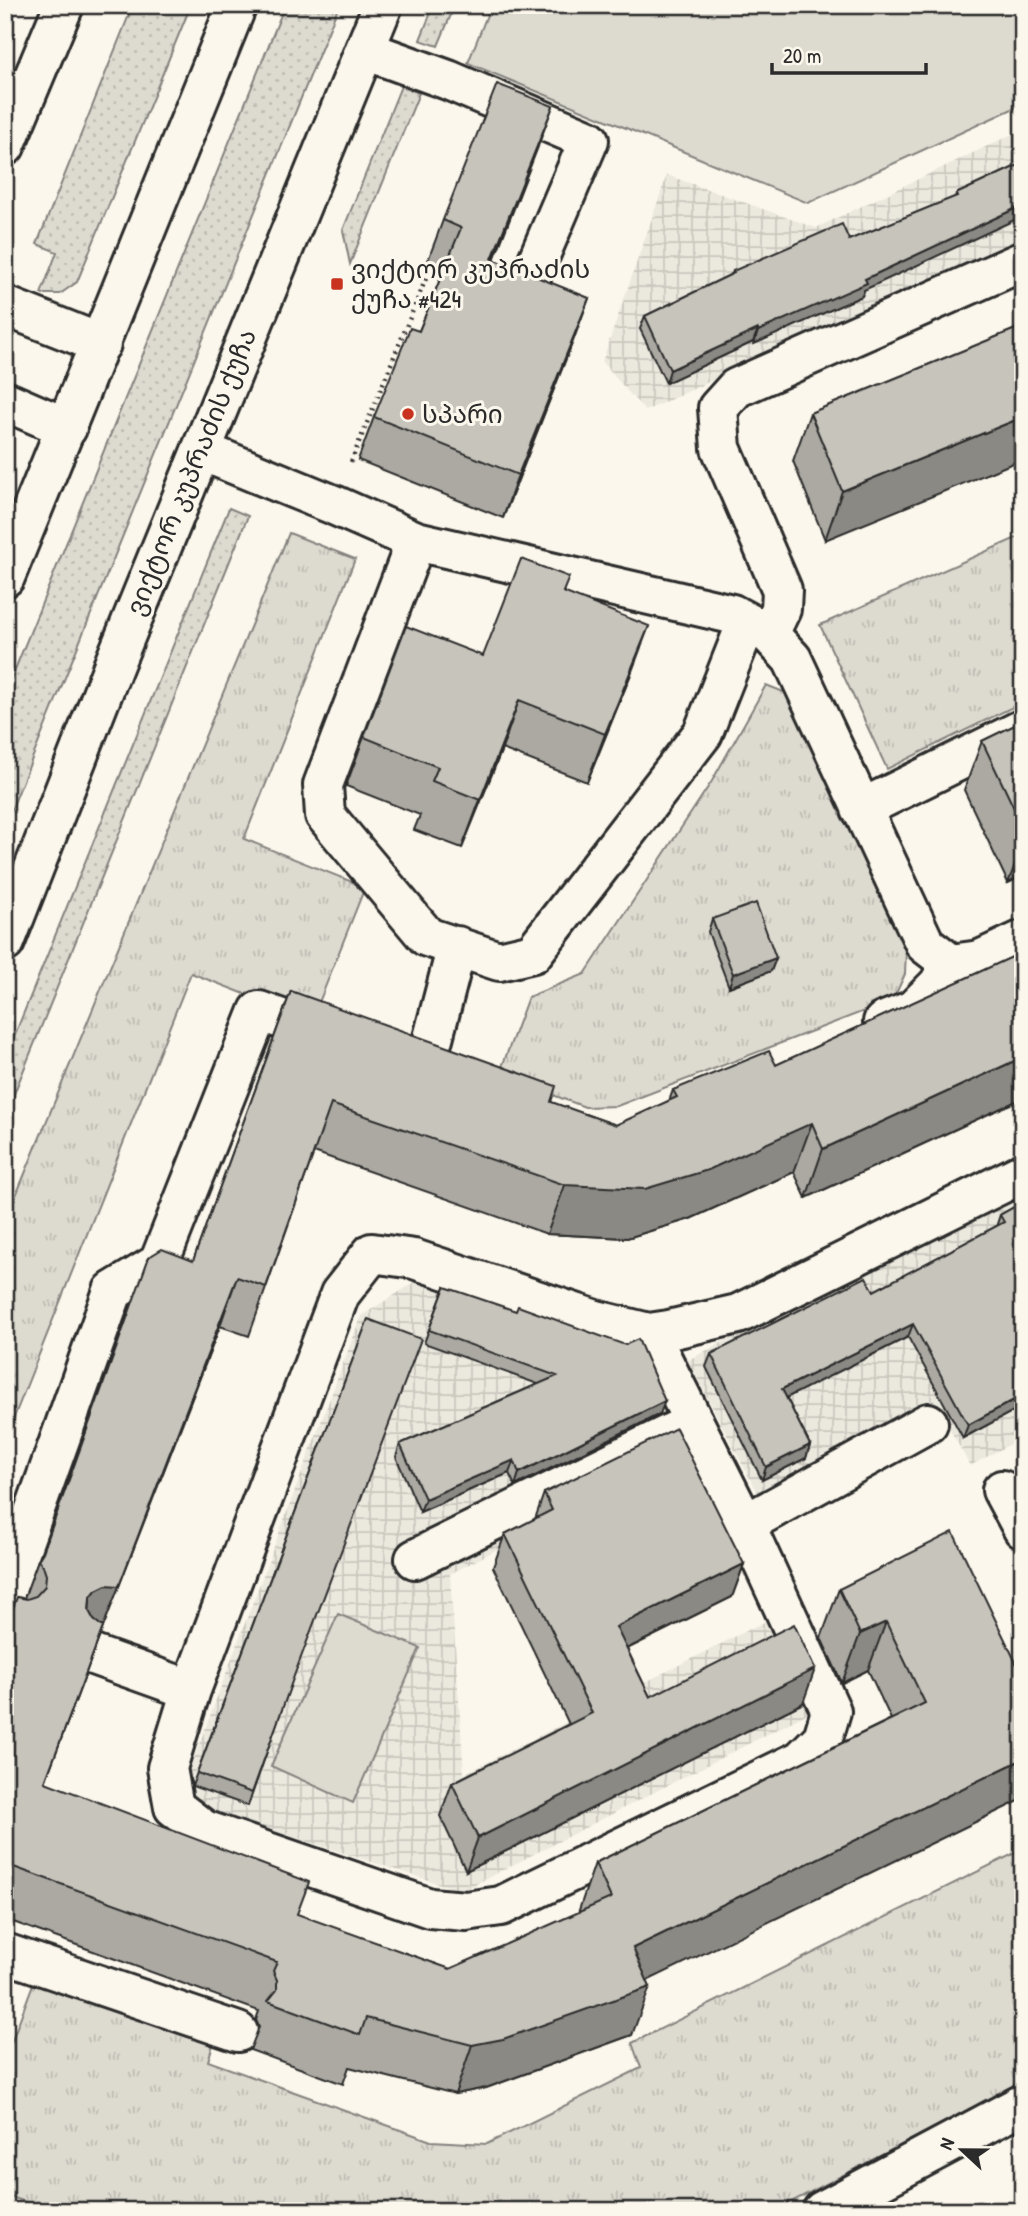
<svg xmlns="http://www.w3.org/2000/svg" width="1028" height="2216" viewBox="0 0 1028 2216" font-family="'Patrick Hand','Noto Sans Georgian',sans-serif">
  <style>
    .industrial { fill: url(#industrial-grid) }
    .grass { fill: url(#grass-dots); stroke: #84827e; stroke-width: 2 }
    .park { fill: url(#park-tufts); stroke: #84827e; stroke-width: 2 }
    .garden { fill: #dddad0; stroke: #84827e; stroke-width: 2 }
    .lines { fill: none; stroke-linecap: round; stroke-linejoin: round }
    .minor-casing { stroke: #2b2b2b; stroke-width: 44 }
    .major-casing { stroke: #2b2b2b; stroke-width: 44 }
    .path { stroke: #2b2b2b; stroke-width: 4.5; stroke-dasharray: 2 5; stroke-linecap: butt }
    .minor { stroke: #fbf7ec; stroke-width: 38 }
    .major { stroke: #fbf7ec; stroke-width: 38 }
    .wall { fill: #aba9a2; stroke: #2b2b2b; stroke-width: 2 }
    .shaded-wall { fill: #8b8984; stroke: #2b2b2b; stroke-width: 2 }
    .building { fill: #c7c4bc; stroke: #2b2b2b; stroke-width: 2 }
    .poi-dot { fill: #c8321e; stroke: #fbf7ec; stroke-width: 2.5 }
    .labels { text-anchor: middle; stroke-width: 6; stroke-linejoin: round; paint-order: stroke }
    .poi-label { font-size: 26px; fill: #2b2b2b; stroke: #fbf7ec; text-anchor: start }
    .street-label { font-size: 26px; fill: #2b2b2b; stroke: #fbf7ec }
  </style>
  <defs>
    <pattern id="industrial-grid" width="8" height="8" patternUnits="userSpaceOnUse" patternTransform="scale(1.75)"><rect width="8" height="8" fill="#ebe8de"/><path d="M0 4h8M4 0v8" fill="none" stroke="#cac7bf"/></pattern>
    <pattern id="grass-dots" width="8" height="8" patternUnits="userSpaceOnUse" patternTransform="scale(1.75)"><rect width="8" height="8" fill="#dddad0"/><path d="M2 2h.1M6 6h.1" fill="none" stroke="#bebbb3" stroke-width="1.8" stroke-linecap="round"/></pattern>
    <pattern id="park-tufts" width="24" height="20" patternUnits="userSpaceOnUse" patternTransform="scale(1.75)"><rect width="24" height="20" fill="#dddad0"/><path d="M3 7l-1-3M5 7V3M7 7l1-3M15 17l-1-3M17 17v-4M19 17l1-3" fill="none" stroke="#bebbb3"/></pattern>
  </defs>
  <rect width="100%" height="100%" fill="#fbf7ec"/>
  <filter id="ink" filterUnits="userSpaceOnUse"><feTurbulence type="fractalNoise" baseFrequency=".0143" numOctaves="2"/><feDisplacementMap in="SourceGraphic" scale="14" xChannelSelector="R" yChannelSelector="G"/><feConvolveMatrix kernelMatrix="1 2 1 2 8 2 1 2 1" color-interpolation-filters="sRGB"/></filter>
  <g filter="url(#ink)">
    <!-- industrial -->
    <path class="industrial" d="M1023 129V239L645 411 602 362 667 175 816 228Z
      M1023 1189V1437L970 1466 939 1409 763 1504 688 1360Z
      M425 1276 642 1346 697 1445 450 1574 464 1774 774 1617 818 1708 462 1891 194 1805 182 1790 361 1316Z"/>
    <!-- grass -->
    <path class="grass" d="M133 5H191L77 282 60 294H41L57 252 37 244Z
      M285 5H339L5 825V694Z
      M434 5H455L438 46 420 40Z
      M401 86 419 93 350 264 343 230Z
      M229 508 248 516 5 1116V1059Z"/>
    <!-- park -->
    <path class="park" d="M289 533 355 559 244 839 365 887 312 1020 191 973 5 1440V1222Z
      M1023 535V702L887 769 820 625Z
      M766 685 794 696 906 950 905 974 893 1000 617 1106 585 1107 499 1075 528 997 585 974 712 781Z
      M1023 1849V2082L774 2211H53L5 2195V2059L36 1976 215 2038 208 2061 431 2141 487 2144 641 2068 632 2043Z"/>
    <!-- garden -->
    <path class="garden" d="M491 5H1023V104L808 203 468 63Z
      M338 1614 420 1648 353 1803 271 1766Z"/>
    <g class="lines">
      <defs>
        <path id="minor" d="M365 50 448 80 589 140 529 281
          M5 146 64 5
          M5 306 101 344
          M5 401 67 428
          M202 451 334 505 416 541 732 614 769 634 792 659 925 944 951 964 980 960 1023 940
          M416 541 323 785 325 815 427 937 499 961 533 953 703 733 747 622
          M769 634 781 609 782 590 721 448 718 408 736 388 1023 261
          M861 809 1023 729
          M883 1022 913 1010 938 985 951 964
          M425 1069 457 946
          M649 1333 745 1524
          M928 1423 745 1524 831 1711 823 1738 801 1760 501 1906 466 1911 430 1908 204 1830 174 1807 167 1768 191 1690 340 1294 372 1253 414 1259 596 1320 649 1333 669 1330 738 1314 1023 1173
          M1002 1490 1023 1529
          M415 1559 694 1422
          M5 1593 113 1291 159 1263 259 1011 329 1036
          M93 1655 191 1690
          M5 1953 238 2032
          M822 2211 1023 2104"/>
        <path id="major" d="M5 577 237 5
          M5 942 114 664 383 5"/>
      </defs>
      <!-- minor casing -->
      <use href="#minor" class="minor-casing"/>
      <!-- major casing -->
      <use href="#major" class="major-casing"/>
      <!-- path -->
      <path class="path" d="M351 462 427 276"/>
      <!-- minor -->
      <use href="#minor" class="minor"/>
      <!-- major -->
      <use href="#major" class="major"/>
    </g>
    <!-- wall -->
    <path class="wall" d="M537 149 494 260 589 298 573 341 503 518 358 460 374 417 419 331 444 270 427 263 443 220Z
      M1023 163 864 290 862 296 754 344 753 342 666 383 640 329 645 316 732 274 733 271 849 240 955 197 956 194Z
      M1023 326 825 540 793 461 810 413Z
      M564 592 631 674 587 782 502 749 462 848 414 830 420 815 346 786 364 737 483 656Z
      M1023 721V876L1008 883 964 790 982 741Z
      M712 919 776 958 771 971 729 987 708 932Z
      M1023 952V1098L806 1198 794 1172 690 1219 627 1238 547 1234 314 1152 249 1336 220 1326 100 1635 45 1782 297 1915 450 1969 578 1913 595 1863 891 1719 868 1670 842 1683 821 1638 839 1589 1023 1677 647 1981 632 2035 486 2088 455 2094 349 2067 343 2084 250 2050 259 2027 256 2020 259 2011 5 1919V1631L24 1598 38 1560 43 1553 193 1261 291 991 551 1102 616 1125 669 1101 673 1090 776 1065Z
      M1023 1202V1406L963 1438 908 1337 786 1397 810 1445 806 1458 762 1480 706 1367 711 1354 874 1291 996 1227 1000 1215Z
      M445 1287 660 1414 515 1486 509 1473 420 1512 396 1457 400 1444 538 1384 424 1343Z
      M368 1319 291 1683 248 1806 192 1786Z
      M544 1493 744 1564 732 1597 627 1649 650 1697 803 1703 466 1871 440 1816 452 1783 569 1724 493 1567 505 1534 535 1519Z"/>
    <!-- shaded-wall -->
    <path class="shaded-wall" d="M553 106 537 149 477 302 492 259Z
      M1023 205V216L864 290 862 296 754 344 758 331 865 279Z
      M589 298 573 341 503 518 518 475Z
      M758 329 753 342 666 383 670 370Z
      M1023 417V459L825 540 842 491Z
      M649 626 631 674 587 782 605 734Z
      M519 700 502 749 462 848 480 800Z
      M1023 844V876L1008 883Z
      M776 958 771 971 729 987 733 974Z
      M1023 1057V1098L806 1198 823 1149Z
      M812 1123 794 1172 690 1219 627 1238 547 1234 565 1185Z
      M237 1277 220 1326 100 1635 27 1830 88 1634 90 1598 96 1590Z
      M913 1324 908 1337 778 1402 782 1389Z
      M1023 1395V1406L963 1438 968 1425Z
      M665 1401 660 1414 515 1486 519 1473Z
      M810 1445 806 1458 762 1480 766 1467Z
      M514 1460 509 1473 420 1512 425 1499Z
      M744 1564 732 1597 604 1660 616 1627Z
      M886 1622 868 1670 842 1683 860 1634Z
      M815 1669 803 1703 466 1871 478 1838Z
      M1023 1759V1799L616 1996 633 1948Z
      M650 1987 632 2035 486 2088 455 2094 472 2045Z"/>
    <!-- building -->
    <path class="building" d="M497 84 553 106 492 259 589 298 518 475 374 417 410 328 419 331 461 228 443 220Z
      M1023 163V205L865 279 867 283 758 331V329L670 370 645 316 734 273 733 271 842 224 849 240 957 196 956 194Z
      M1023 326V417L842 491 810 413Z
      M521 559 569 577 563 592 649 626 605 734 519 700 480 800 432 781 438 767 364 737 406 626 483 656Z
      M1023 721V827L982 741Z
      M756 903 776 958 733 974 712 919Z
      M1023 952V1057L823 1149 812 1123 708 1170 645 1189 565 1185 331 1104 266 1287 237 1277 119 1586 106 1585 96 1590 90 1598 89 1611 94 1620 103 1627 45 1782 309 1882 297 1914 450 1969 611 1898 595 1863 925 1703 886 1622 860 1634 839 1589 953 1532 1023 1677V1759L633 1948 650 1987 503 2039 472 2045 366 2018 360 2035 268 2001 277 1990V1980L273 1971 277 1962 11 1866 7 1877 5 1876V1631L17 1597 27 1599 36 1596 45 1586 46 1575 43 1566 38 1560 43 1552 149 1257 162 1249 193 1261 291 991 556 1086 551 1102 616 1125 677 1097 673 1090 769 1051 776 1065Z
      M1023 1202V1342L1019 1344 1023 1352V1395L968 1425 913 1324 782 1389 810 1445 766 1467 711 1354 866 1277 874 1291 1004 1222 1000 1215Z
      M445 1287 516 1311 518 1306 625 1345 638 1339 665 1401 519 1473 514 1460 425 1499 400 1444 557 1376 429 1330Z
      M368 1319 421 1339 294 1676 252 1793 197 1773Z
      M676 1428 744 1564 616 1627 650 1697 794 1624 815 1669 478 1838 452 1783 592 1713 505 1534 552 1510 544 1493Z
      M1023 2198V2211H997Z"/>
  </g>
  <!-- markers -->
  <g class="poi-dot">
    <rect x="330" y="277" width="14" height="14" rx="3.5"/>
    <circle cx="408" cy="414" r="7"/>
  </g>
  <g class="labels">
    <!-- poi labels -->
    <g class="poi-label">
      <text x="351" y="278">ვიქტორ კუპრაძის<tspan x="351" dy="30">ქუჩა #424</tspan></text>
      <text x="422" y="423">სპარი</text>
    </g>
    <!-- street labels -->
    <g class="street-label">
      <text transform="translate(191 472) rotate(-68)" y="9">ვიქტორ კუპრაძის ქუჩა</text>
    </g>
  </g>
  <!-- margin -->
  <rect width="1028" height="2216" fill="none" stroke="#fbf7ec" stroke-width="28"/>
  <rect x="14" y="14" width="1000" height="2188" fill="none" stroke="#2b2b2b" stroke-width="2.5" filter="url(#ink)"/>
  <!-- north arrow -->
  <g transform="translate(962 2150) rotate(292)" stroke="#fbf7ec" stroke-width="5" paint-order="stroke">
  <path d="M0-5L12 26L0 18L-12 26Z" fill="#2b2b2b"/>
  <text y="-10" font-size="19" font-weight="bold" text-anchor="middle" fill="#2b2b2b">N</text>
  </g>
  <!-- scale -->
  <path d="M772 63v10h154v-10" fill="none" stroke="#2b2b2b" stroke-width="3.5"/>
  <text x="783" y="63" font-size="21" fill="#2b2b2b" stroke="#fbf7ec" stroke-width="5" paint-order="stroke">20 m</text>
</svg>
